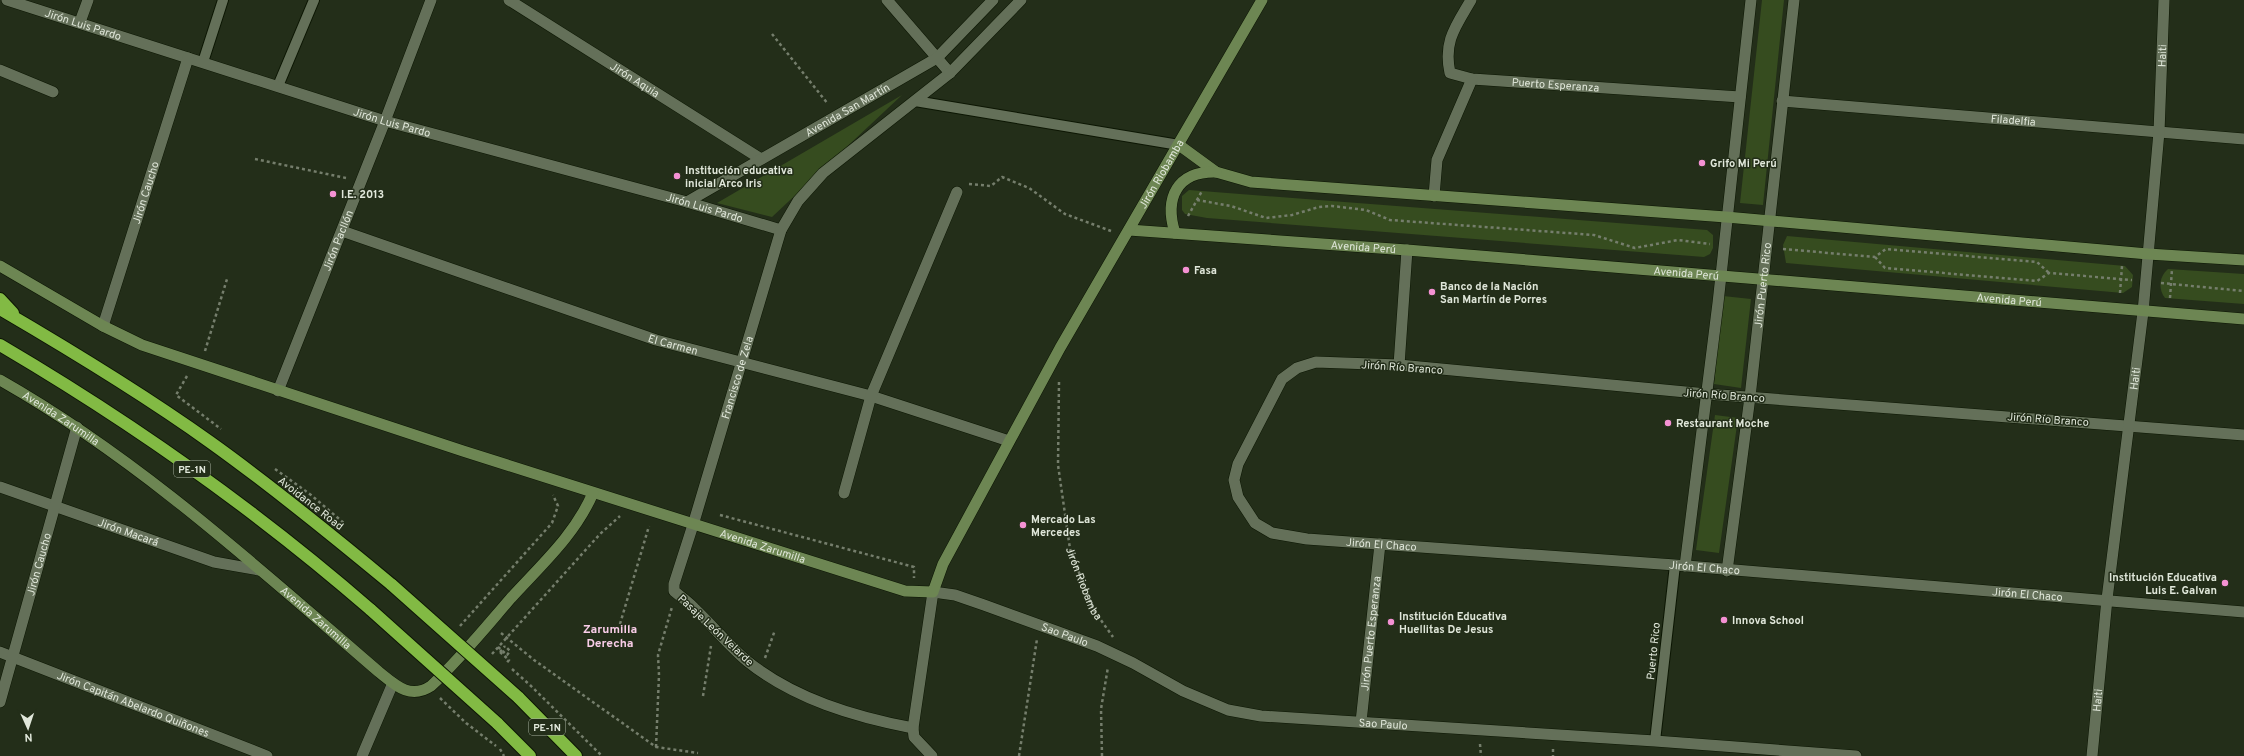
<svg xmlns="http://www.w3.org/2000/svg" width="2244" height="756" viewBox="0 0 2244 756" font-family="Overpass,sans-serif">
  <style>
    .green { fill: #364c1f }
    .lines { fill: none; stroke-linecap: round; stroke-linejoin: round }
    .service-casing { stroke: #0c1603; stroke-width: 12 }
    .pedestrian-casing { stroke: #0c1603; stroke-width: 12 }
    .minor-casing { stroke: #0c1603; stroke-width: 12 }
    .tertiary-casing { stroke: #0c1603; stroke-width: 12 }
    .secondary-casing { stroke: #0c1603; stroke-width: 12 }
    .motorway-casing { stroke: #0c1603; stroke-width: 14 }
    .path { stroke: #757e6c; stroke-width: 2.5; stroke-dasharray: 3 3; stroke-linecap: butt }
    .service { stroke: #647059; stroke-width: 10 }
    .pedestrian { stroke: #647059; stroke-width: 11 }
    .minor { stroke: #647059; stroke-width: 11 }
    .tertiary { stroke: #647059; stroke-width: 11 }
    .secondary { stroke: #6d8653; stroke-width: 11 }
    .motorway { stroke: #82ba44; stroke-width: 12 }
    .motorway-bridge-casing { stroke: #0c1603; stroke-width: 14; stroke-linecap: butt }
    .path-bridge { stroke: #757e6c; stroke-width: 2.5; stroke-dasharray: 3 3; stroke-linecap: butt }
    .motorway-bridge { stroke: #82ba44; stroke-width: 12 }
    .poi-dot { fill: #f491d3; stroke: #232e19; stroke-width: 1.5 }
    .labels { text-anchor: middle; stroke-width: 3; stroke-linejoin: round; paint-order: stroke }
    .shield { fill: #232e19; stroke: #a7b0a0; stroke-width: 1 }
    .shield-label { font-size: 10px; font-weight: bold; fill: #e0e7da }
    .street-label { font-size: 11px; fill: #e0e7da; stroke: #232e19 }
    .poi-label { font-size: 11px; font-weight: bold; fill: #e0e7da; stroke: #232e19; text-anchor: start }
    .neighbourhood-label { font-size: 12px; font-weight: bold; fill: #f9cde8; stroke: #232e19 }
  </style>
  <rect width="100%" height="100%" fill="#232e19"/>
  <!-- green -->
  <path class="green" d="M1762 0H1784L1763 205 1740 203Z
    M902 95 772 217 717 203Z
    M1189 190 1707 230 1713 235V248L1710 254 1704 257 1207 218 1185 214 1182 210V196Z
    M1787 236 2125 266 2133 275 2132 287 2123 293 1786 263 1783 245Z
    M2168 269 2244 274V304L2165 298C2158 289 2159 277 2168 269Z
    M1723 296 1751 299 1741 388 1714 384Z
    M1715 415 1738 418 1719 553 1696 550Z"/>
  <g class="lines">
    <defs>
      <path id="service" d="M203 62 223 0
        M278 86 314 0
        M915 101 1179 145
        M1655 741 1675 565"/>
      <path id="pedestrian" d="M80 22 88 0"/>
      <g id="minor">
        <path id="s2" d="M7 0 385 121 687 202 781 230"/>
        <path id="s3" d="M509 0 761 159"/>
        <path d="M887 0 950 73"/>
        <path id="s4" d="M1471 0C1456 26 1443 41 1450 73L1472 79 1740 97"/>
        <path d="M0 70 53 92"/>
        <path id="s5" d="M1782 101 2244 139"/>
        <path d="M1434 196 1437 160 1472 79"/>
        <path id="s6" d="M687 202 937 58 993 0"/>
        <path id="s7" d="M342 231 656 340 871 396 1009 441"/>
        <path id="s8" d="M103 326 188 58"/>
        <path d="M1399 365 1407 250"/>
        <path id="s9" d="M278 391 385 121 431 0"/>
        <path id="s10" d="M2244 435 1707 394 1399 365 1316 362 1297 368 1282 379 1238 464 1234 480 1238 497 1255 523 1272 533 1307 539 1675 565 2244 612"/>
        <path id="s11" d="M0 487 214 562 259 570"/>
        <path d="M844 493 871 396 957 192"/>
        <path d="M1685 566 1718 303 1751 0"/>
        <path id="s12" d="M1727 571 1750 397 1794 0"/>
        <path id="s13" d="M933 592 955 595 984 605 1097 646 1133 663 1183 691 1228 710 1261 716 1655 741 1856 756"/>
        <path id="s14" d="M0 652 267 756"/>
        <path id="s15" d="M0 702 77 427"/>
        <path id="s16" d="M1361 722 1380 544"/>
        <path id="s17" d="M913 728C855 717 794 699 747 661 728 645 713 626 695 609 689 602 681 597 674 591V584L693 525 781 230 798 201 823 173 950 73 1021 0"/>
        <path d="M362 756 393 683"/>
        <path id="s18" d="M2092 756 2107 599 2143 312 2159 132 2164 0"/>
      </g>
      <path id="tertiary" d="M932 756 914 737 913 728 933 592"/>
      <g id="secondary">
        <path d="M1179 145 1216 172 1251 182 1726 217 2148 254 2244 260"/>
        <path id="s19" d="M1129 230 1407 250 2244 319"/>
        <path d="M1175 233C1164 198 1177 171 1216 172"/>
        <path id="s20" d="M0 266 103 326 142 345 463 451 905 591 933 592 943 564 1060 348 1262 0"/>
        <path id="s21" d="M0 380C139 459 258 568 379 672 395 685 410 700 431 686 460 659 485 628 511 598 541 565 575 535 593 493"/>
      </g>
      <path id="motorway" d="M0 299 13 313
        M0 309C72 351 143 394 210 442 273 487 333 536 392 585
        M0 345C131 422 256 510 371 610
        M518 697 576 756
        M497 723 530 756"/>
    </defs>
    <!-- service casing -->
    <use href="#service" class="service-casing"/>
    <!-- pedestrian casing -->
    <use href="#pedestrian" class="pedestrian-casing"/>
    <!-- minor casing -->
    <use href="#minor" class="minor-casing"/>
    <!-- tertiary casing -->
    <use href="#tertiary" class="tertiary-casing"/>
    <!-- secondary casing -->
    <use href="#secondary" class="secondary-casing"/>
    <!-- motorway casing -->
    <use href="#motorway" class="motorway-casing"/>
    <!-- path -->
    <g class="path">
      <path d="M772 34 828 104"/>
      <path d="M255 159 346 178"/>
      <path d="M969 184 991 186 1002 177 1029 188 1065 214 1111 231"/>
      <path d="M1197 200 1231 206 1266 218 1292 215 1319 207 1332 206 1366 210 1390 220 1594 235 1635 248 1678 240 1710 244"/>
      <path d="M1188 216 1202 191"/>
      <path d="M1783 249 1875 257 1886 249 2037 262 2049 273"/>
      <path d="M1875 257 1885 268 2037 281 2049 273 2132 280"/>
      <path d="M2161 283 2244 291"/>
      <path d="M2120 293 2122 266"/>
      <path d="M2170 298 2172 269"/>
      <path d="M205 351 227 279"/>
      <path d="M187 376 176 395 221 429"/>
      <path id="s1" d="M1059 382 1058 465 1070 549 1093 609 1113 637"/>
      <path d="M275 469 311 495 345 524"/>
      <path d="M720 515 914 567V578"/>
      <path d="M620 624 649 526"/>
      <path d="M460 626 552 523 558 506 553 495"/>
      <path d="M501 633 534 660 656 747 698 753"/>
      <path d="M498 647 507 655 510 651 505 646"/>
      <path d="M500 652 509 660 506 664"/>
      <path d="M492 654 600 534 620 516"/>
      <path d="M765 658 775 630"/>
      <path d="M530 685 602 756"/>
      <path d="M703 696 711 646"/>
      <path d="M440 698 466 723 496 746"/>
      <path d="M1480 744 1481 756"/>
      <path d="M656 747 659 675 658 655 672 607"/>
      <path d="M500 749 504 756"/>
      <path d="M1553 749V756"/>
      <path d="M1019 756 1037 639"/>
      <path d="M1102 756 1101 709 1108 667"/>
    </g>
    <!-- service -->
    <use href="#service" class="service"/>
    <!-- pedestrian -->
    <use href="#pedestrian" class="pedestrian"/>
    <!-- minor -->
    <use href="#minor" class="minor"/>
    <!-- tertiary -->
    <use href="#tertiary" class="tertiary"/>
    <!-- secondary -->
    <use href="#secondary" class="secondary"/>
    <!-- motorway -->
    <use href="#motorway" class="motorway"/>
    <defs>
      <path id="motorway-bridge" d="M392 585 518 697
        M371 610 497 723"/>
    </defs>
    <!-- motorway-bridge casing -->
    <use href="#motorway-bridge" class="motorway-bridge-casing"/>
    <!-- path-bridge -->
    <path class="path-bridge" d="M500 652 505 646
      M512 669 530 685"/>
    <!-- motorway-bridge -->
    <use href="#motorway-bridge" class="motorway-bridge"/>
  </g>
  <!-- markers -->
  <g class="poi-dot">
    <circle cx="1702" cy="163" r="4"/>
    <circle cx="677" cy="176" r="4"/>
    <circle cx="333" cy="194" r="4"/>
    <circle cx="1186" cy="270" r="4"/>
    <circle cx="1432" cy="292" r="4"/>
    <circle cx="1668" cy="423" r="4"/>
    <circle cx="1023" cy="525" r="4"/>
    <circle cx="2225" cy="583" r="4"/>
    <circle cx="1724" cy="620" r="4"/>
    <circle cx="1391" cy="622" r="4"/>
  </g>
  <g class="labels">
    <!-- shield labels -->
    <g class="shield">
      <rect x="174" y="461" width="36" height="16" rx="3"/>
      <rect x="529" y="719" width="36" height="16" rx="3"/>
    </g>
    <g class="shield-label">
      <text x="192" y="473">PE-1N</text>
      <text x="547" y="731">PE-1N</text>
    </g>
    <!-- street labels -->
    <g class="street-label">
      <text dy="4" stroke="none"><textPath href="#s2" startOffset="80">Jirón Luis Pardo</textPath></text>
      <text dy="4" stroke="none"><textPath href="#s18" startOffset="704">Haiti</textPath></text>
      <text dy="4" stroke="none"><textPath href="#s3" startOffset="149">Jirón Aquia</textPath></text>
      <text dy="4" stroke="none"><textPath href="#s4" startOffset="185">Puerto Esperanza</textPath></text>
      <text dy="4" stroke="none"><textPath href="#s6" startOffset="185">Avenida San Martín</textPath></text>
      <text dy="4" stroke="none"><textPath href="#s5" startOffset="232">Filadelfia</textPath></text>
      <text dy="4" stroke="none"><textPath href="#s2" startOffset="404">Jirón Luis Pardo</textPath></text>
      <text dy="4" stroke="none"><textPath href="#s20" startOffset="1469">Jirón Riobamba</textPath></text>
      <text dy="4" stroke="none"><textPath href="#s8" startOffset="140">Jirón Caucho</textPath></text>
      <text dy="4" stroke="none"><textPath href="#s2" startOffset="728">Jirón Luis Pardo</textPath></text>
      <text dy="4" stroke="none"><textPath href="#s9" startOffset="162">Jirón Pacllón</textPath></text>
      <text dy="4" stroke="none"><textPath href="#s19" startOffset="235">Avenida Perú</textPath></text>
      <text dy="4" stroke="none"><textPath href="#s19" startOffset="559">Avenida Perú</textPath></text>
      <text dy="4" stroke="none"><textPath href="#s12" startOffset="288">Jirón Puerto Rico</textPath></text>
      <text dy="4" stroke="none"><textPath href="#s19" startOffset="883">Avenida Perú</textPath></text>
      <text dy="4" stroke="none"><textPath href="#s7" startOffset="350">El Carmen</textPath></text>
      <text transform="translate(1402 367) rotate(4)" y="4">Jirón Río Branco</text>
      <text dy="4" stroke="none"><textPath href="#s17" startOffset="505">Francisco de Zela</textPath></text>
      <text dy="4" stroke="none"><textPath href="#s18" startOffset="380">Haiti</textPath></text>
      <text transform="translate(1724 395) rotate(4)" y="4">Jirón Río Branco</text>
      <text dy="4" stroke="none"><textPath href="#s21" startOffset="72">Avenida Zarumilla</textPath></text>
      <text transform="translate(2048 419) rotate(4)" y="4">Jirón Río Branco</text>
      <text transform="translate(311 503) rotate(38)" y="4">Avoidance Road</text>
      <text dy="4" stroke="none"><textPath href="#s11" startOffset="136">Jirón Macará</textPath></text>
      <text dy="4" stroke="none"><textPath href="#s10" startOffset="1260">Jirón El Chaco</textPath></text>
      <text dy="4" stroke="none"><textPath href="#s20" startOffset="815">Avenida Zarumilla</textPath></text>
      <text dy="4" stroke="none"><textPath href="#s15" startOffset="143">Jirón Caucho</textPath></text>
      <text dy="4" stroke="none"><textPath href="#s10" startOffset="1584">Jirón El Chaco</textPath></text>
      <text dy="4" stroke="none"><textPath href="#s1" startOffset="205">Jirón Riobamba</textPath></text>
      <text dy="4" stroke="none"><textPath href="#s10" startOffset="1908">Jirón El Chaco</textPath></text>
      <text dy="4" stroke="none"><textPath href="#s21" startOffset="396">Avenida Zarumilla</textPath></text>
      <text transform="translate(716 630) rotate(43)" y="4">Pasaje León Velarde</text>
      <text dy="4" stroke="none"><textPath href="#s16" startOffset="89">Jirón Puerto Esperanza</textPath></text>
      <text dy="4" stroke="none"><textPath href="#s13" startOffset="139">Sao Paulo</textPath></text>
      <text transform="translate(1653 651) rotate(-84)" y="4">Puerto Rico</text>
      <text dy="4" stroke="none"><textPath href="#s18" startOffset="56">Haiti</textPath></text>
      <text dy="4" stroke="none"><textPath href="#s14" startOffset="143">Jirón Capitán Abelardo Quiñones</textPath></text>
      <text dy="4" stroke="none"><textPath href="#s13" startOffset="475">Sao Paulo</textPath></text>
    </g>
    <!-- poi labels -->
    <g class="poi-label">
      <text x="1710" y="167">Grifo Mi Perú</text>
      <text x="685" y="174">Institución educativa<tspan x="685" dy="13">inicial Arco Iris</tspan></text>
      <text x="341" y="198">I.E. 2013</text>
      <text x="1194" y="274">Fasa</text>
      <text x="1440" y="290">Banco de la Nación<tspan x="1440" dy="13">San Martín de Porres</tspan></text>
      <text x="1676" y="427">Restaurant Moche</text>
      <text x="1031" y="523">Mercado Las<tspan x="1031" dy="13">Mercedes</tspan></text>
      <text x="2217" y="581" text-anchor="end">Institución Educativa<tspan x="2217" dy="13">Luis E. Galvan</tspan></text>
      <text x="1399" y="620">Institución Educativa<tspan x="1399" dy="13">Huellitas De Jesus</tspan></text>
      <text x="1732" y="624">Innova School</text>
    </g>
    <!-- neighbourhood labels -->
    <g class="neighbourhood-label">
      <text x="610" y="633">Zarumilla<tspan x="610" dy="14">Derecha</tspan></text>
    </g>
  </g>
  <!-- north arrow -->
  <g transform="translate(28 728) rotate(177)" stroke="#232e19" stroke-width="3" paint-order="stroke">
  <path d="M0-3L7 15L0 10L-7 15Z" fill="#e0e7da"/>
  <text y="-6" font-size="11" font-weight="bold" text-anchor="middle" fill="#e0e7da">N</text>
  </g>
</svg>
